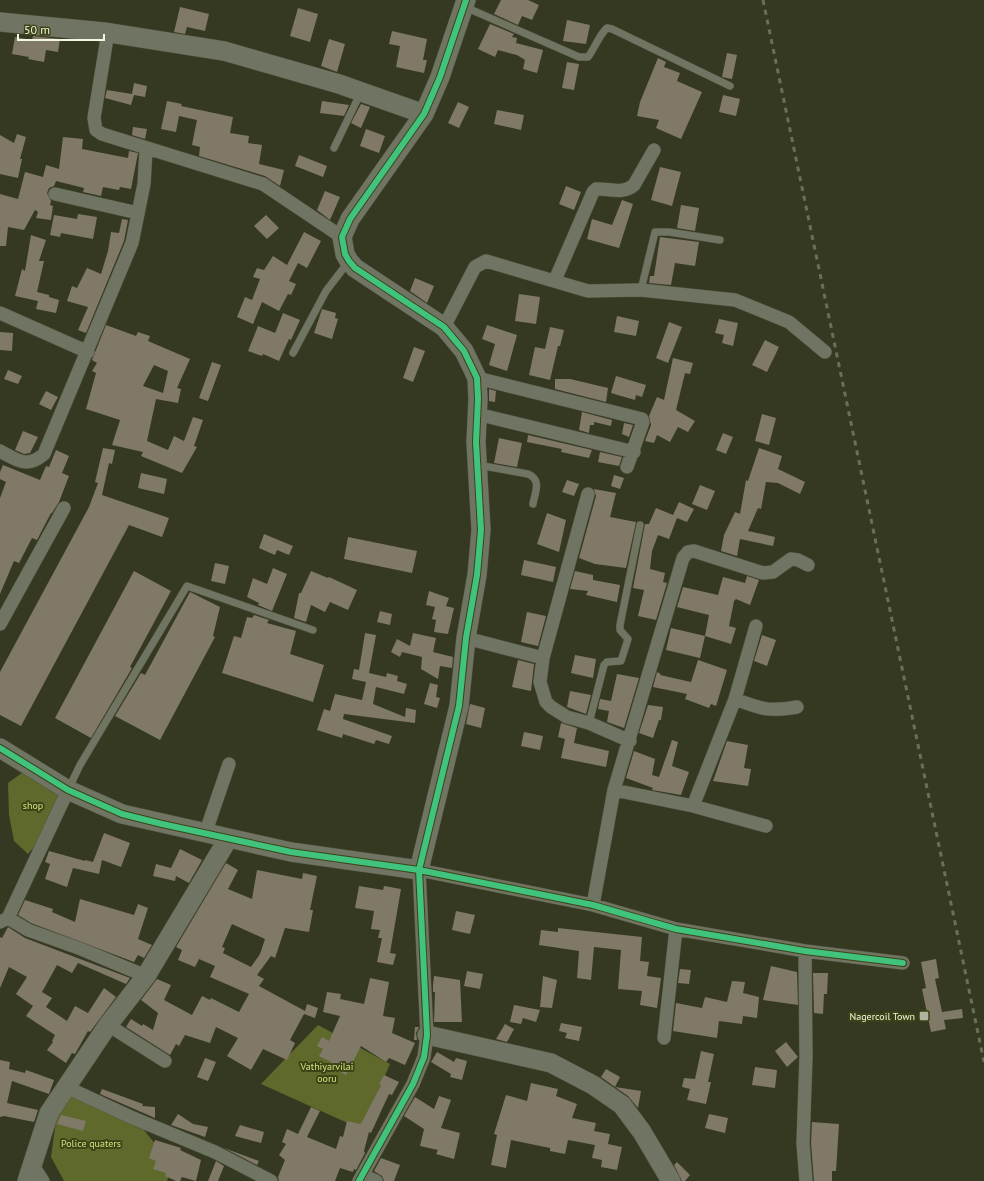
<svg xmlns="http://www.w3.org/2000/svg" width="984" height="1181" viewBox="0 0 984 1181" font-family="'PT Sans',sans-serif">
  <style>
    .green { fill: #5f692b }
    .building { fill: #807968; fill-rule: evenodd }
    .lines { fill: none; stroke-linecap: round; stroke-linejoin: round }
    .lane-casing { stroke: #535642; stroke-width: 8 }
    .street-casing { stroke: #535642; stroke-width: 14 }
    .secondary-casing { stroke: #535642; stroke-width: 20 }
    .lane { stroke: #707462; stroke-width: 7 }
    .street { stroke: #707462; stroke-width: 13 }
    .secondary { stroke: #707462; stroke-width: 19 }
    .rail { stroke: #6b6e5c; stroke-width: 3; stroke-dasharray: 5 5; stroke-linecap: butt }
    .cycleway-casing { stroke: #3c4317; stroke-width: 8 }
    .cycleway { stroke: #40c37c; stroke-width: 6 }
    .poi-dot { fill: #b0b49c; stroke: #3c4317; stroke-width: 1.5 }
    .labels { text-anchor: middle; stroke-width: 4; stroke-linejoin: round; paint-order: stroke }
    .park-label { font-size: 10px; fill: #d2e47e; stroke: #3c4317 }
    .poi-label { font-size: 10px; fill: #f2f7df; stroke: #3c4317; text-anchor: end }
  </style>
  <rect width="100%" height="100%" fill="#353921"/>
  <!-- green -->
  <path class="green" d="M26 770 66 796 49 830 28 854 14 841 9 815 8 783Z
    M318 1025 390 1064 361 1129 261 1084Z
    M74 1094 139 1124 173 1166 167 1181H64L51 1157 57 1114Z"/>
  <!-- building -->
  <path class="building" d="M501 0H528L539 5 532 20 522 16 518 25 494 14Z
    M180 7 209 14 205 31 187 27 185 34 174 32Z
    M298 8 318 14 310 42 290 36Z
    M567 20 590 25 586 44 563 41Z
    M490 24 514 34 512 37 517 38 516 43 543 50 537 73 523 69 525 60 517 55 498 50 495 57 478 49Z
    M392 31 427 39 423 60H427L424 73 396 67 400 46 389 44Z
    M33 36 60 39 58 52 46 50 44 62 28 59 29 57 12 54 15 37 32 40Z
    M329 39 345 44 337 72 321 66Z
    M727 53 737 55 732 79 722 77Z
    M658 58 666 62 664 67 680 73 677 81 702 92 681 139 656 128 659 120 637 116 640 102Z
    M567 62 579 64 574 90 562 88Z
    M134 83 147 86 145 97 134 95 131 105 105 98 107 90 132 94Z
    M723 95 740 99 736 116 719 112Z
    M167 101 182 104 181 106 233 117 230 133 249 136 248 143 262 145 259 164 284 170 280 186 265 176 199 156 200 147 192 145 197 120 179 116 176 132 161 129Z
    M322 101 349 105 344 116 320 113Z
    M458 102 469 107 459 128 448 123Z
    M361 104 370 107 361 128 351 123Z
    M497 110 524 115 521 130 494 124Z
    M133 127 147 129 145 139 132 135Z
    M366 129 385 136 379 153 360 146Z
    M17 134 26 137 20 159H22L18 178 0 174V135L14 143Z
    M63 137 83 139 82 149 128 158 129 151 138 153 131 189 120 187 119 190 103 187 101 196 83 192 84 188 56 181 54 186 49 188 47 193 51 201 50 205 53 206 51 220 36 218 38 212 35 210 24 230 8 227 6 246H0V194L18 199 25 172 43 177 46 165 59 169Z
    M299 155 327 166 323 177 295 166Z
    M660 167 681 172 672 206 651 200Z
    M566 186 581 192 574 210 559 204Z
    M325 191 340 197 330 220 317 210Z
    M622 200 633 204 619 248 587 239 592 219 612 225Z
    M681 205 699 208 695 231 677 228Z
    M78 214 97 217 93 239 61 233 60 237 50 235 54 215 77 219Z
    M266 215 279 228 267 239 254 226Z
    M122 219 128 220 124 241 86 333 78 330 88 307 67 301 72 286 77 288 87 268 101 274 108 251 111 232 119 233Z
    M304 232 321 241 307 268 298 263 289 281 296 284 291 295 288 294 279 311 262 302 253 324 237 317 245 297 252 300 260 279 253 277 257 268 264 270 273 256 287 265Z
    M31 235 46 240 39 261H44L37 292 49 295V297L59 300 56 313 36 309 38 301 15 296 22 269 25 271Z
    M660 237 699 242 695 266 675 263 671 285 649 283 650 276H654Z
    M415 278 434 286 427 303 410 291Z
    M519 294 540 297 536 324 515 321Z
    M322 309 336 313 335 318 338 319 332 339 314 333Z
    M283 313 300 320 291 340 289 339 279 361 263 354 262 356 248 351 258 326 275 333Z
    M617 316 639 321 636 336 614 332Z
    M719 319 738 323 733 346 722 343 724 335 715 333Z
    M669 322 682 327 668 363 656 358Z
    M106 325 136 336 138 332 150 336 148 341 190 359 177 388 181 389 178 403 156 399 147 441 168 450 174 436 184 441 193 417 203 420 194 446 197 447 182 473 141 456 143 452 112 445 120 420 86 409 96 373 92 371 97 363 92 360ZM154 365 168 371 163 393 143 386Z
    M487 325 517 335 507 371 489 365 495 344 482 339Z
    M550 327 564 330 560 346H558L550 380 529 375 535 347 545 349Z
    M0 332 13 333 12 351 0 350Z
    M765 340 779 347 767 372 752 365Z
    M414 347 425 351 413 382 403 378Z
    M673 358 693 363 690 374 685 373 676 410 695 421 688 432 678 427 670 442 657 435 654 443 645 441 651 425 649 416 657 397 664 400Z
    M212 362 221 365 208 401 199 398Z
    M8 370 22 376 18 384 4 379Z
    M616 376 646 385 642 397 636 395 635 400 611 393Z
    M555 379H570L608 388 606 402 555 389Z
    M489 389 496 391 495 402 489 401Z
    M46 391 58 397 51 410 39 404Z
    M582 412 612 420 611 426 594 422V425H590L589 433 579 430Z
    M762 414 776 418 769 445 755 441Z
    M624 423 633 425 629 437 622 434Z
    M23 431 38 437 30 453 24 454 15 450Z
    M723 433 733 437 726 454 716 450Z
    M528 435 592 450 589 458 561 452 562 449 527 442Z
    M499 438 522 443 517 467 494 463Z
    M103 448 115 450 112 464 109 463 102 495 169 518 162 537 129 525 21 726 0 715V672L89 507 98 483 95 482Z
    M759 448 782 456 778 469 805 482 800 494 778 483 766 482 761 509 758 508 748 531 775 537 773 546 740 539 737 556 721 551 724 535 735 512 740 514 746 480 748 481Z
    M56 450 69 456 62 473 69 476 59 502 52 513H51L37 540 32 538 19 563 14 561 0 594V498L6 482 0 479V472L3 465 40 480 46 466 49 467Z
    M600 452 622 457 619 466 598 462Z
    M141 473 167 479 164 494 138 488Z
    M614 475 624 478 620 489 611 486Z
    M567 480 579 484 574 496 562 492Z
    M700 485 715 491 707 510 692 504Z
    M594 489 616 493 610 517 636 522 626 568 595 564 579 558 596 496Z
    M679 502 694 509 687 522 677 518 669 539 658 535 652 551 650 569 665 573 663 582 667 583 656 620 638 616 644 590 633 588 645 524H649L656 508 673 515Z
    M547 513 566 520 559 552 537 544Z
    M264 534 293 546 289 555 277 550 275 555 259 548Z
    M348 537 417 551 412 573 344 559Z
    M524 560 556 567 553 582 521 575Z
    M215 563 229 566 225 584 211 581Z
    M273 568 287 574 272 611 258 605 259 603 247 597 253 578 267 584Z
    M134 571 171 591 130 667 132 668 91 738 55 718Z
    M311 571 328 578 329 577 357 590 348 610 330 602 325 612 311 605 306 622 294 618 299 593H301Z
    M575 571 593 575V580L620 585 617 602 586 595 588 591 570 589Z
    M747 576 759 580 750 605 736 599 734 601 729 626 736 628 731 644 705 636 700 658 666 650 671 628 705 636 709 615 677 607 683 587 718 595 723 577 745 583Z
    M429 591 449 598 446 606 454 608 448 634 434 632 436 620 432 619 435 607 426 605Z
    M190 592 220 607 213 636 215 637 160 740 115 716 141 673 145 675Z
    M380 611 392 614 390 625 377 622Z
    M527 612 546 616 538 646 521 642Z
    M254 615 269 620 267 623 296 631 290 654 324 665 313 702 222 673 234 636 241 638 247 617 252 618Z
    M365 633 376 635 369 673 386 677 387 673 398 676 397 681 407 684 404 694 376 687 373 704 405 717 406 708 416 710 415 723 344 714 343 719 392 736 389 744 376 740 374 744 343 734 342 738 317 730 324 709 330 711 335 694 362 700 366 682 352 679 354 669 359 670Z
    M413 633 436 638 433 652 453 657 452 668 440 666 438 679 421 669 422 657 402 652 400 657 391 652 397 639 410 646Z
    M762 635 776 640 767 666 754 661Z
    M575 655 596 659 593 678 571 673Z
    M518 660 534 664 531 691 512 687Z
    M698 660 727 670 716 706 711 704 709 708 685 699 687 694 653 687 657 672 661 674 660 675 691 682Z
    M617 674 639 678 624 728 607 722 609 711 598 709 600 699 611 701Z
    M430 683 438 685 436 697 440 698 437 708 424 704Z
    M570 691 591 695 586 714 567 707Z
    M470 704 485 708 481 728 466 724Z
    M648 705 663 707 661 720H659L653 738 639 733Z
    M561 723 577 728 574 743 609 751 606 767 561 758 565 739 558 737Z
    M524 732 543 736 540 750 521 746Z
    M672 740 678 742 672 766 689 772 681 795 652 790 653 788 626 778 634 751 655 759 652 775 659 777Z
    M727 741 748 745 744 768 751 769 748 786 713 781Z
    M104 833 130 843 121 867 102 860 99 874 73 868 67 887 45 879 50 864 45 862 49 851 85 861V860L93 862Z
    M180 849 202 860 189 883 176 876 175 881 153 876 156 864 171 868Z
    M226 863 238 870 228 889 252 899 257 870 302 879 303 873 317 876 310 910H313L309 932 285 928 275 958 271 956 257 975 264 979 259 986 305 1011 307 1004 318 1008 315 1018 304 1014 290 1040 295 1043 287 1060 263 1049 251 1070 227 1056 238 1038 216 1027 210 1043 185 1035 179 1046 176 1044 170 1055 126 1027 131 1019 142 1026 143 1024 153 1030 158 1013 141 1000 157 979 171 985 164 1000 192 1015 202 996 210 1000 211 998 239 1012 249 994 210 977 215 966 199 959 195 967 178 960 182 950 176 947ZM232 924 265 939 260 954 251 967 223 953 225 948 222 947Z
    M359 886 383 890 384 886 401 889 390 953 396 954 393 965 377 962 382 938H378L380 930 371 929 374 911 355 908Z
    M80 899 134 915 138 904 148 908 138 939 152 945 144 958 138 955 134 962 31 923 18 915 25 900 53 909 52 912 75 922Z
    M456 911 475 915 470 934 452 930Z
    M8 927 25 938 130 978 126 984 78 963 72 973 57 965 42 992 52 998 46 1007 67 1021 75 1006 88 1013 104 988 116 997 90 1032 88 1031 75 1054 72 1053 66 1063 47 1050 53 1042 52 1041 55 1035 26 1016 33 1006 16 994 27 977 9 967 0 988V937L2 938Z
    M558 928 642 937 640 961 649 962 647 976 661 978 657 1008 640 1005 642 991 618 989 621 950 594 947 591 980 577 978 579 951 539 945 541 930 558 932Z
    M936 959 939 978 935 979 942 1012 962 1009 963 1018 944 1020 946 1029 931 1032 922 989 926 988 921 962Z
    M771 966 797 972 798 1005 763 1000Z
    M680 969 691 970 689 984 678 983Z
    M467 971 483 974 480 989 464 986Z
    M813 973H828L827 994H824L823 1014 814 1013Z
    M434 976 460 980 462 1022H434L435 992H433V985Z
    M543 976 557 980 552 1008 540 1007Z
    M370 978 389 982 383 1016 395 1018 392 1033 415 1043 405 1065 389 1058 386 1062 361 1046 346 1075 329 1066 331 1062 319 1056 323 1049 317 1046 322 1037 329 1041 340 1016 323 1012 327 992 341 994 340 999 364 1004Z
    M732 981 745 982 743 993 759 997 757 1018 743 1016 742 1024 719 1021 717 1038 673 1031 676 1003 702 1008 705 997 727 1002Z
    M514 1005 540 1010 536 1022 523 1018 521 1024 510 1022Z
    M561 1023 582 1027 579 1041 565 1038 567 1033 559 1031Z
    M505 1024 514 1029 507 1042 496 1039Z
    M415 1027H419L416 1033 417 1040H414Z
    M786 1042 798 1057 787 1067 775 1051Z
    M701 1051 714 1054 708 1082H711L706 1104 687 1100 690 1089 682 1087 684 1078 695 1079Z
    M437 1052 454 1062 456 1058 467 1061 462 1080 450 1077 451 1074 431 1062Z
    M205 1058 216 1062 208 1081 197 1077Z
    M0 1060 10 1062 9 1069 25 1073 26 1070 54 1080 49 1094 12 1081 7 1103 38 1110 34 1122 4 1116 0 1117Z
    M755 1067 777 1070 775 1088 752 1085Z
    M606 1069 620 1077 615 1087 601 1077Z
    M384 1075 399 1082 392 1095 389 1094 371 1133 369 1132 364 1151 365 1153 356 1170 354 1169 353 1172 340 1168 335 1181H279L278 1177 285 1160 279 1155 286 1144 282 1142 287 1129 298 1134 311 1107 320 1111 307 1137 336 1149 340 1136 343 1137 347 1121 360 1124 362 1122 381 1085 379 1084Z
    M531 1083 558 1089 556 1096 577 1104 572 1118 596 1123 594 1131 610 1134 608 1144 622 1147 617 1170 601 1167 602 1160 592 1158 595 1145 568 1140 565 1154 550 1151V1148L511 1140 506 1168 491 1165 497 1135 494 1134 506 1095 527 1101Z
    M615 1087 641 1091 638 1108 628 1096Z
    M102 1089 143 1104 142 1106 155 1107V1118L100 1094Z
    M439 1096 451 1100 441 1128 460 1133 454 1159 436 1154 438 1150 420 1146 424 1129 404 1116 415 1097 434 1109Z
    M178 1114 193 1124 208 1127 205 1137 171 1125Z
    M709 1114 728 1118 725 1133 705 1128Z
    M61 1115 86 1121 83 1131 57 1124Z
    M812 1122 839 1124 836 1171H832V1181H814L811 1143Z
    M240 1125 264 1132 261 1143 235 1136Z
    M155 1140 181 1148 180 1150 201 1160 196 1181 182 1177 180 1181H176L165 1176 166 1173 153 1169 156 1161 149 1158Z
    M224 1148 259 1161 257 1165Z
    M381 1158 400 1165 394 1181H384L382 1176 374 1171Z
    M216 1161 224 1166 218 1181H208Z
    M677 1162 690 1175 685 1181H682L674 1165Z"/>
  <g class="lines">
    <defs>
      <path id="lane" d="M465 7 579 57H588C595 48 599 35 607 28L612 29 730 86
        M334 148 361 92
        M641 290 655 232H669L720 240
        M293 353 326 291 349 261
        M478 465 528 474C542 480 535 492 533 504
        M589 723 604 665 607 662 621 661 628 639 620 630V625L640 525
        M68 790 80 765 187 586 313 630"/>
      <path id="street" d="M108 32 94 118 96 130 102 134 263 184 342 237
        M55 194 138 213
        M555 280 593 192 596 189C610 188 622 195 634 185L654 150
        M0 313 88 352
        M444 327 475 267 486 261 588 291 641 290 735 300 789 322 825 352
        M477 378 642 419 643 422 627 467
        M477 414 634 452
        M0 451C17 460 27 469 44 454L132 243 144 184 146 150
        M588 494 543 658 540 682 546 702 551 707 567 717 589 723 630 741
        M0 624 64 508
        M466 638 543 658
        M735 699C761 709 769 712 797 707
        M614 790 693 806 766 826
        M693 806 735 699 756 626
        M205 834 229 764
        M593 905 614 790 683 558 688 552 694 551 763 573 773 572 791 559 798 560 808 565
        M8 918 28 930 81 949 146 976
        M0 922 8 918 68 790
        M805 951 806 1057 803 1143 806 1181
        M108 1025 165 1061
        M664 1038 676 929
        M66 1087 133 1118 215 1152 271 1181
        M32 1164 43 1181
        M362 1175 376 1181
        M359 1181 413 1084 424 1057 427 1035 419 870 593 905 676 929 805 951 903 963"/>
      <path id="secondary" d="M0 22 104 32 224 51 339 84 424 114
        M0 748 68 790 122 814 291 852 419 870 459 706 466 638 477 575 481 530 476 442 478 399 477 378 464 351 444 327 355 268 349 261 345 254 342 237 350 219 424 114 440 77 466 0
        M427 1035 551 1063 593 1085 622 1105 642 1132 671 1181
        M27 1181 49 1113 108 1025 146 976 228 839"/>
    </defs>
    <!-- lane casing -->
    <use href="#lane" class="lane-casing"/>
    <!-- street casing -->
    <use href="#street" class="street-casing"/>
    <!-- secondary casing -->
    <use href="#secondary" class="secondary-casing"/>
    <!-- lane -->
    <use href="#lane" class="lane"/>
    <!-- street -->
    <use href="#street" class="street"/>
    <!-- secondary -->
    <use href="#secondary" class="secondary"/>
    <!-- rail -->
    <path class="rail" d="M763 0 984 1062"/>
    <defs>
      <path id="cycleway" d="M0 748 68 790 122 814 162 824 291 852 419 870 593 905 676 929 805 951 903 963
        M359 1181 413 1084 424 1057 427 1035 419 870 459 706 466 638 477 575 481 530 476 442 478 399 477 378 464 351 444 327 355 268 349 261 345 254 342 237 350 219 424 114 440 77 466 0"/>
    </defs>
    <!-- cycleway casing -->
    <use href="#cycleway" class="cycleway-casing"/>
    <!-- cycleway -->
    <use href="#cycleway" class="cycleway"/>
  </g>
  <!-- markers -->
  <rect class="poi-dot" x="919" y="1011" width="10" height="10" rx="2"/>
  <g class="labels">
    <!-- park labels -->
    <g class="park-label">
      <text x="33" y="809">shop</text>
      <text x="327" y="1070">Vathiyarvilai<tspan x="327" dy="12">ooru</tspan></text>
      <text x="91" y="1147">Police quaters</text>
    </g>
    <!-- poi labels -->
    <g class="poi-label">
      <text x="915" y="1020">Nagercoil Town</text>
    </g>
  </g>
  <!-- scale -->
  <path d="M18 34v6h86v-6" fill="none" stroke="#f2f7df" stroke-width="2"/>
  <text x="24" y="34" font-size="12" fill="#f2f7df" stroke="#3c4317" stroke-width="3" paint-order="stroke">50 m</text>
</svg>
